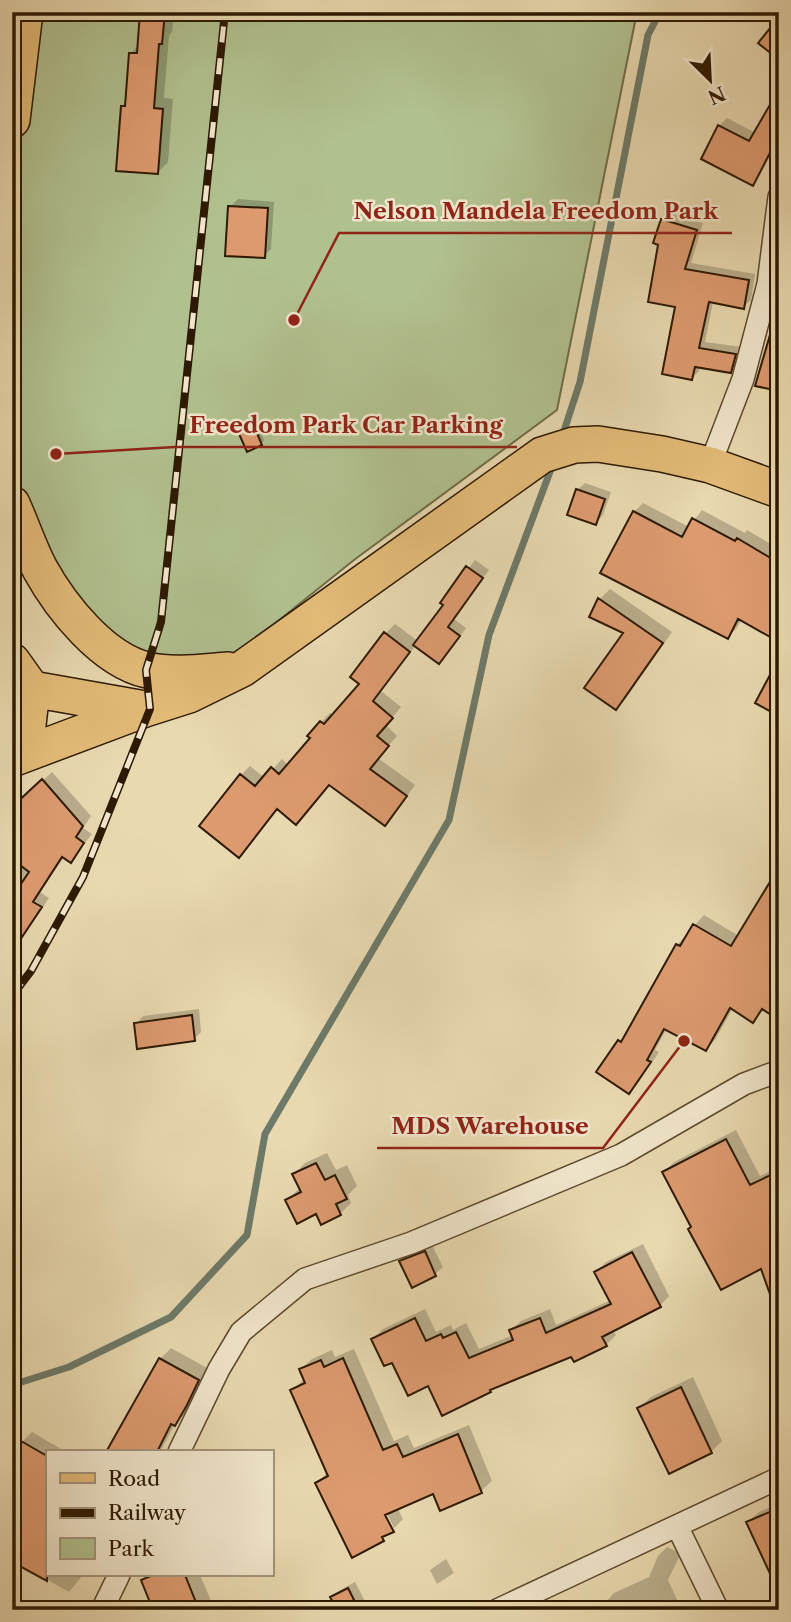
<svg xmlns="http://www.w3.org/2000/svg" width="791" height="1622" viewBox="0 0 791 1622" font-family="'Libre Caslon Text',serif">
  <style>
    .green { fill: #b1c08f; stroke: #6f6c48; stroke-width: 2 }
    .shadow { fill: #0003; fill-rule: evenodd }
    .lines { fill: none; stroke-linecap: round; stroke-linejoin: round }
    .stream { stroke: #6d7a69; stroke-width: 7 }
    .building { fill: #dd9a6f; stroke: #2d1901; stroke-width: 2 }
    .minor-casing { stroke: #5c492d; stroke-width: 24 }
    .primary-casing { stroke: #2d1901; stroke-width: 38 }
    .minor { stroke: #f1e6cc; stroke-width: 21 }
    .primary { stroke: #e4bc78; stroke-width: 35 }
    .rail-casing { stroke: #2d1901; stroke-width: 8 }
    .rail { stroke: #f1e6cc; stroke-width: 5; stroke-dasharray: 16; stroke-linecap: butt }
    .leader { fill: none; stroke: #8f2418; stroke-width: 2.5 }
    .callout-dot { fill: #8f2418; stroke: #f1e6cc; stroke-width: 2.5 }
    .callout-label { font-size: 23px; text-anchor: middle; font-weight: bold; fill: #8f2418; stroke: #f1e6cc; stroke-width: 5; stroke-linejoin: round; paint-order: stroke }
  </style>
  <rect width="100%" height="100%" fill="#e9d9b0"/>
  <filter id="stains"><feTurbulence type="fractalNoise" baseFrequency=".00286" numOctaves="4"/><feColorMatrix values="0 0 0 0 .2 0 0 0 0 .09 0 0 0 0 .02 0 0 0 .5 -.17"/></filter>
  <radialGradient id="worn" r=".72"><stop offset=".6" stop-color="#630" stop-opacity="0"/><stop offset="1" stop-color="#630" stop-opacity=".3"/></radialGradient>
  <!-- green -->
  <path class="green" d="M33 12H637L557 410 354 560 192 690 122 674 12 491V230Z"/>
  <!-- shadow -->
  <path class="shadow" d="M142 12H174L172 32 169 35 164 98 173 99 168 162 157 173 122 106 127 101 131 53 139 45Z
    M779 92V140L760 175 752 183 719 126 727 118 756 133Z
    M238 199 274 202 271 249 264 256 230 207Z
    M670 213 703 223 691 263 755 274 751 300 743 307 713 302 705 342 742 347 738 364 730 371 700 366 699 371 692 378 662 220Z
    M255 419 264 440 261 444 238 428Z
    M585 483 611 492 603 515 596 523 577 490Z
    M643 503 689 527 702 510 745 533 747 530 779 549V633L742 619 737 628 728 637 634 512Z
    M475 560 489 570 454 619 466 628 446 655 416 645 381 691 401 707 386 725 397 736 378 758 415 785 394 814 385 823 330 784 305 813 278 808 248 846 241 775 250 766 265 778 282 759 289 766 312 738 321 722 330 713 334 715 361 684 352 677 386 633 395 624 418 641 446 604 443 602Z
    M610 589 672 632 626 698 616 708 625 632 592 616 600 599Z
    M52 772 91 816 83 828 92 834 71 861 64 857 40 892 49 898 12 953V810Z
    M704 915 739 936 764 1008 753 1020 733 1008 715 1040 706 1049 667 1028 655 1050 659 1052 638 1083 629 1092 620 1041 629 1032 677 945Z
    M199 1009 201 1032 194 1039 136 1024 143 1016Z
    M736 1130 760 1176 779 1167V1303L762 1266 693 1226 664 1172 674 1162Z
    M327 1153 336 1170 347 1165 357 1186 348 1195 351 1203 340 1214 316 1212 287 1200 300 1188 294 1174 305 1163Z
    M643 1244 669 1296 660 1306 613 1330 616 1335 606 1345 572 1354 495 1386 490 1390 442 1413 429 1384 392 1360 373 1339 383 1329 425 1309 436 1332 451 1325 453 1330 466 1323 479 1349 513 1335 511 1330 521 1321 550 1309 556 1325 611 1300 596 1272 606 1262Z
    M432 1245 443 1267 435 1274 413 1286 401 1261 408 1254Z
    M171 1348 209 1369 186 1413 176 1422 160 1452H109L160 1359Z
    M354 1349 394 1441 408 1435 414 1448 469 1425 492 1481 481 1491 441 1509 434 1491 397 1507 403 1519 383 1539 317 1483 328 1472 293 1390 305 1378 301 1369 312 1359 332 1350 335 1357ZM383 1506 394 1528 391 1531 380 1508Z
    M693 1377 722 1441 711 1452 639 1408 651 1397Z
    M32 1432 66 1452H47V1575H83L69 1592 12 1560 22 1442Z
    M779 1503V1590L748 1522 759 1512Z
    M667 1547 681 1553 668 1580 682 1610H608L605 1603 614 1593 649 1577 658 1556Z
    M446 1559 454 1573 437 1584 430 1570Z
    M148 1575H200L215 1610H155L143 1580Z
    M355 1582 368 1607 365 1610H339L332 1597 340 1590Z"/>
  <g class="lines">
    <!-- stream -->
    <path class="stream" d="M562 437 580 382 648 35 660 12
      M12 1385 69 1367 171 1317 247 1235 265 1134 449 820 489 635 554 461"/>
  </g>
  <!-- building -->
  <path class="building" d="M140 12H165L162 44H159L154 108 163 109 158 174 116 171 121 106H125L129 53H137Z
    M779 17V60L758 43Z
    M779 89V135L753 186 701 159 718 125 749 141Z
    M228 206 268 208 265 258 225 256Z
    M661 219 697 230 685 269 749 280 744 309 709 302 699 348 736 354 731 373 695 367 692 380 662 374 675 307 648 302 658 245 653 243Z
    M777 311 779 312V391L755 386Z
    M252 421 262 445 247 452 236 427Z
    M576 489 605 499 596 525 567 515Z
    M633 511 682 537 692 518 735 541 737 538 779 563V642L738 619 728 639 600 573Z
    M466 566 483 578 448 627 460 636 439 664 413 645 443 605 440 603Z
    M598 598 663 643 616 710 584 688 623 633 589 617Z
    M384 632 410 652 373 701 393 718 377 736 389 746 370 769 407 796 385 826 329 785 296 825 277 809 239 858 199 826 240 774 255 786 271 767 279 774 310 738 307 736 320 721 324 724 359 684 350 677Z
    M779 658V716L755 703Z
    M42 779 83 826 76 837 84 843 71 863 62 857 33 902 42 907 12 952V897L29 872 12 859V807Z
    M779 867V1020L762 1009 753 1023 730 1008 706 1051 664 1029 647 1060 651 1062 629 1094 596 1072 618 1040 621 1042 676 944 680 946 693 924 731 946Z
    M192 1015 195 1041 137 1049 134 1023Z
    M726 1139 750 1185 779 1171V1311H776L761 1269 721 1290 688 1229 691 1227 662 1172Z
    M316 1163 325 1180 335 1175 347 1199 336 1204 341 1215 321 1225 316 1214 297 1224 285 1200 301 1192 292 1174Z
    M425 1251 436 1276 412 1288 399 1261Z
    M632 1252 661 1307 602 1337 607 1346 574 1362 571 1357 490 1390 491 1392 442 1416 428 1386 408 1396 392 1363 384 1366 371 1339 415 1318 426 1341 441 1334 443 1338 456 1332 469 1358 513 1340 509 1330 540 1318 546 1333 611 1304 594 1272Z
    M159 1358 199 1380 187 1405 175 1426 171 1424 157 1452H106Z
    M343 1358 383 1450 397 1444 403 1457 458 1434 482 1493 440 1511 433 1494 385 1515 394 1532 382 1537 384 1541 352 1558 315 1483 328 1476 290 1390 305 1383 299 1369 321 1360 324 1367Z
    M681 1387 712 1453 669 1474 637 1408Z
    M21 1441 47 1456V1581L12 1562V1456Z
    M779 1508V1593L746 1522Z
    M153 1575H185L199 1610H153L141 1580Z
    M348 1588 359 1610H337L330 1597Z"/>
  <g class="lines">
    <defs>
      <path id="minor" d="M710 465 743 379 768 284 779 197
        M179 1452 219 1369 241 1332 305 1279 411 1243 621 1155 744 1084 779 1071
        M677 1526 718 1610
        M102 1610 119 1575
        M497 1610 779 1478"/>
      <path id="primary" d="M12 120 25 12
        M12 504C22 526 29 548 40 569 61 607 103 660 147 670 173 676 201 672 228 670
        M12 661 32 689 27 734 12 758
        M32 689 145 709
        M12 759 145 709 189 695 242 669 542 455 574 445 598 444 662 454 710 465 779 490"/>
    </defs>
    <!-- minor casing -->
    <use href="#minor" class="minor-casing"/>
    <!-- primary casing -->
    <use href="#primary" class="primary-casing"/>
    <!-- minor -->
    <use href="#minor" class="minor"/>
    <!-- primary -->
    <use href="#primary" class="primary"/>
    <defs>
      <path id="rail" d="M12 996 31 971 83 877 150 709 146 670 161 622 225 12"/>
    </defs>
    <!-- rail casing -->
    <use href="#rail" class="rail-casing"/>
    <!-- rail -->
    <use href="#rail" class="rail"/>
  </g>
  <!-- callouts -->
  <path class="leader" d="M294 320L339 233H732M56 454L175 447H517M684 1041L603 1148H377"/>
  <g class="callout-dot">
    <circle cx="294" cy="320" r="7"/>
    <circle cx="56" cy="454" r="7"/>
    <circle cx="684" cy="1041" r="7"/>
  </g>
  <g class="callout-label">
    <text x="536" y="219">Nelson Mandela Freedom Park</text>
    <text x="346" y="433">Freedom Park Car Parking</text>
    <text x="490" y="1134">MDS Warehouse</text>
  </g>
  <!-- margin -->
  <rect width="791" height="1622" fill="none" stroke="#e9d9b0" stroke-width="42"/>
  <rect x="14" y="14" width="763" height="1594" fill="none" stroke="#2d1901" stroke-width="3.5"/>
  <rect x="21" y="21" width="749" height="1580" fill="none" stroke="#2d1901" stroke-width="2"/>
  <!-- legend -->
  <rect x="46" y="1450" width="228" height="126" fill="#f1e6cc" stroke="#a3947b" stroke-width="2"/>
  <rect x="60" y="1473" width="35" height="10" fill="#e4bc78" stroke="#a3947b" stroke-width="2"/>
  <text x="108" y="1486" font-size="21" fill="#2d1901">Road</text>
  <rect x="60" y="1508" width="35" height="10" fill="#2d1901" stroke="#a3947b" stroke-width="2"/>
  <text x="108" y="1520" font-size="21" fill="#2d1901">Railway</text>
  <rect x="60" y="1538" width="35" height="21" fill="#b1c08f" stroke="#a3947b" stroke-width="2"/>
  <text x="108" y="1556" font-size="21" fill="#2d1901">Park</text>
  <!-- north arrow -->
  <g transform="translate(710 80) rotate(156)" stroke="#f1e6cc" stroke-width="5" paint-order="stroke">
  <path d="M0-5L12 26L0 18L-12 26Z" fill="#2d1901"/>
  <text y="-10" font-size="19" font-weight="bold" text-anchor="middle" fill="#2d1901">N</text>
  </g>
  <rect width="100%" height="100%" filter="url(#stains)"/>
  <rect width="100%" height="100%" fill="url(#worn)"/>
</svg>
